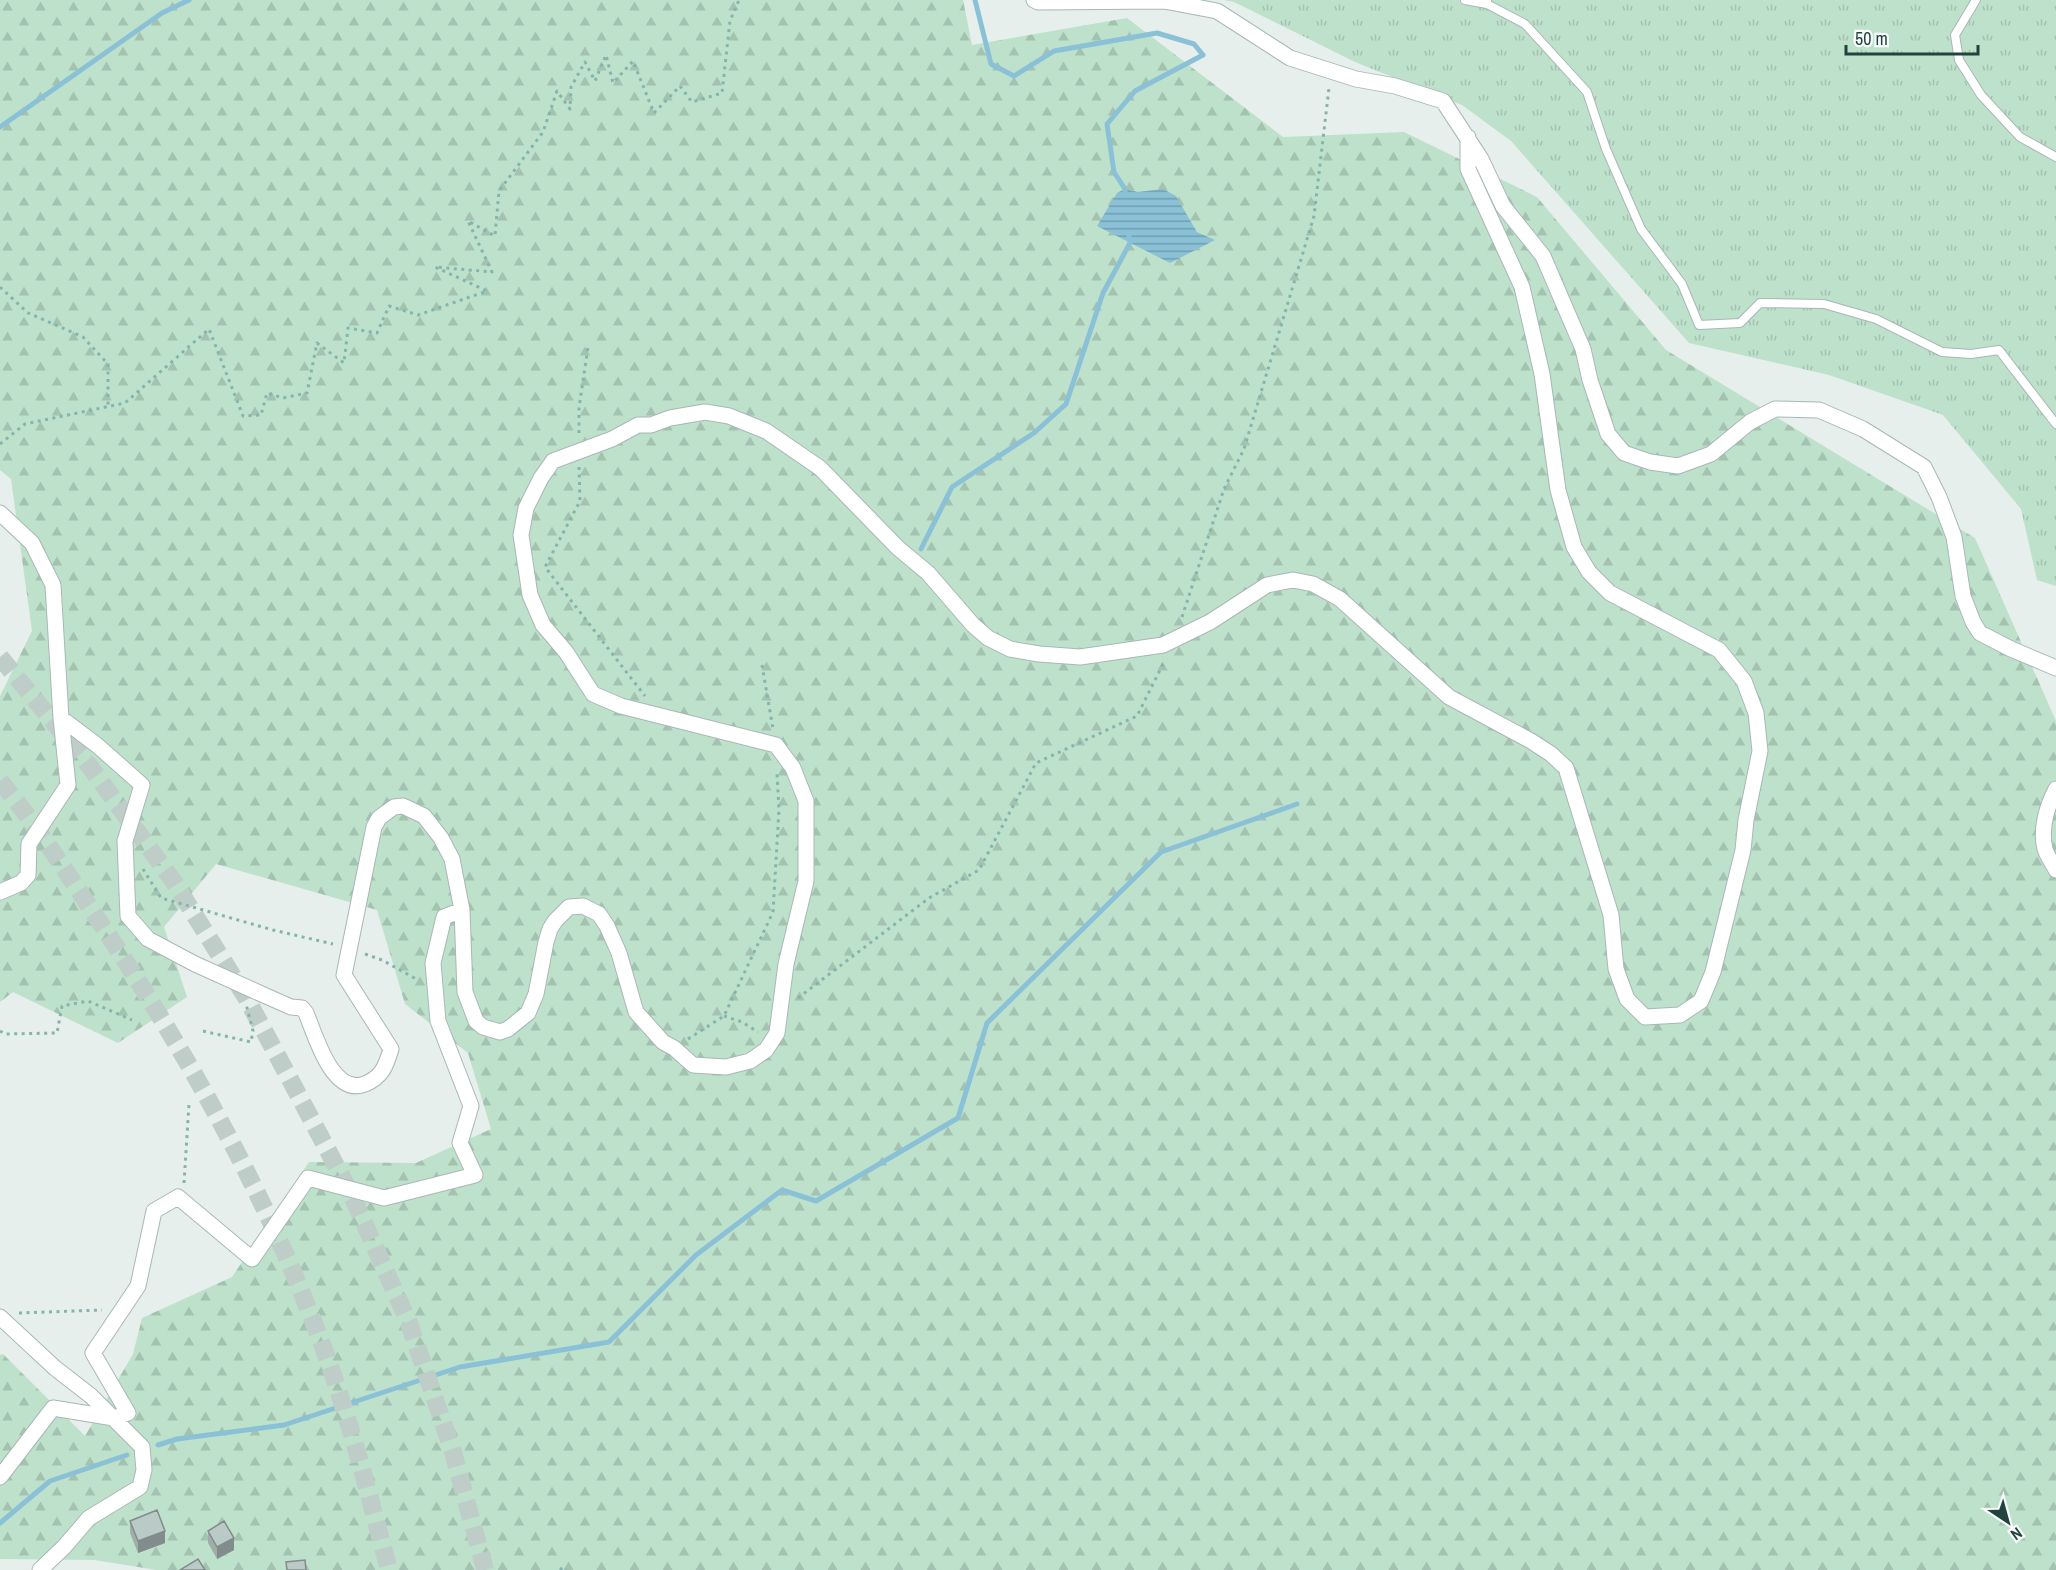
<svg xmlns="http://www.w3.org/2000/svg" width="2056" height="1570" viewBox="0 0 2056 1570" font-family="'Archivo Narrow',sans-serif">
  <style>
    .grass { fill: url(#grass-tufts) }
    .forest { fill: url(#forest-firs) }
    .water { fill: url(#water-rules) }
    .lines { fill: none; stroke-linecap: round; stroke-linejoin: round }
    .stream { stroke: #8bc1d7; stroke-width: 5 }
    .highway-tunnel { stroke: #bfcdc9; stroke-width: 18; stroke-dasharray: 18 9; stroke-linecap: butt }
    .lane-casing { stroke: #a8b8b5; stroke-width: 10 }
    .street-casing { stroke: #a8b8b5; stroke-width: 17 }
    .path { stroke: #84b5ac; stroke-width: 3; stroke-dasharray: 3 4.5; stroke-linecap: butt }
    .lane { stroke: #fff; stroke-width: 8 }
    .street { stroke: #fff; stroke-width: 15 }
    .wall { fill: #a0aeaa }
    .shaded-wall { fill: #828d8b }
    .building { fill: #bacac6; stroke: #828d8b; stroke-width: 1.5 }
  </style>
  <defs>
    <pattern id="grass-tufts" width="24" height="20" patternUnits="userSpaceOnUse" patternTransform="scale(1.5)"><rect width="24" height="20" fill="#bee1cc"/><path d="M3 7l-1-3M5 7V3M7 7l1-3M15 17l-1-3M17 17v-4M19 17l1-3" fill="none" stroke="#a3c2b0"/></pattern>
    <pattern id="forest-firs" width="22" height="20" patternUnits="userSpaceOnUse" patternTransform="scale(1.5)"><rect width="22" height="20" fill="#bee1cc"/><path d="M5 1l3.5 6h-7zM16 11l3.5 6h-7z" fill="#a3c2b0"/></pattern>
    <pattern id="water-rules" width="6" height="5" patternUnits="userSpaceOnUse" patternTransform="scale(1.5)"><rect width="6" height="5" fill="#8bc1d7"/><path d="M0 2.5h6" fill="none" stroke="#719eb0"/></pattern>
  </defs>
  <rect width="100%" height="100%" fill="#e6efec"/>
  <!-- grass -->
  <path class="grass" d="M1224 0H2056V586L2037 580 2021 509 1943 415 1829 375 1689 343 1511 141 1462 105 1355 62 1234 2Z"/>
  <!-- forest -->
  <path class="forest" d="M0 0H963L972 45 1127 18 1283 137 1404 132 1537 197 1666 350 1975 538 2056 721V1570H157L94 1560 0 1559V1355L3 1354 85 1436 133 1354 142 1318 232 1277 309 1162 416 1163 491 1129 468 1053 405 1004 377 910 216 864 164 927 187 997 118 1043 13 992 0 1002V696L32 631 11 479 0 470Z"/>
  <!-- water -->
  <path class="water" d="M1125 189 1138 192 1163 189 1176 196 1197 232 1215 240 1170 263 1097 226 1117 193Z"/>
  <g class="lines">
    <!-- stream -->
    <path class="stream" d="M975 0 991 64 1014 76 1054 51 1157 33 1194 44 1203 55 1135 91 1107 124 1114 172 1125 189V194
      M0 127 162 13 189 0
      M921 549 952 487 1034 433 1066 404 1103 293 1130 243 1129 236
      M158 1445 177 1439 284 1425 460 1367 609 1342 696 1255 782 1190 816 1201 958 1118 987 1023 1161 852 1297 804
      M0 1523 50 1481 127 1455"/>
    <!-- highway-tunnel -->
    <path class="highway-tunnel" d="M0 657 91 768 174 882 247 999 300 1098 352 1196 409 1323 453 1452 485 1570
      M0 781C36 824 66 872 97 918 191 1058 275 1210 331 1369 354 1435 371 1503 389 1570"/>
    <defs>
      <path id="lane" d="M1465 0 1487 4
        M1487 0V4L1525 24 1587 92 1606 149 1641 229 1682 284 1699 325 1740 323 1760 303 1824 304 1876 319 1942 352 1971 354 1999 350 2056 424
        M1976 0 1955 35 1959 60 1981 95 2020 137 2056 157"/>
      <path id="street" d="M1034 0 1038 2 1164 1 1217 11 1290 58 1356 79 1395 86 1443 101 1481 159 1503 206 1543 256 1583 349 1590 380 1608 434 1624 453 1650 462 1678 466 1711 454 1750 422 1775 409 1819 410 1863 429 1924 467 1939 497 1954 537 1963 596 1973 622 1980 633 2011 649 2056 668
        M0 513 32 543 53 585 61 718 68 785 29 844 28 875 21 883 0 892
        M61 718 98 746 142 785 125 841 128 916 148 939 195 964 266 996 291 1007 302 1008 306 1013C315 1034 332 1097 365 1084 382 1077 386 1066 391 1049L344 975 374 827 379 818 387 812 394 807 403 806 424 816 441 838 452 859 462 910 465 992 476 1021 483 1027 500 1032 508 1029 528 1013 536 994 546 942 550 929 555 921 569 907 583 906 599 914 607 926 619 953 636 1012 663 1042 674 1048 693 1065 726 1067 750 1061 766 1050 777 1033 786 964 806 881V801L793 768 776 745 621 706 593 694 566 652 543 625 530 595 521 535 526 508 541 478 553 461 612 439 638 425H651L670 418 705 412 729 416 766 431 820 468 898 548 928 573 973 625 988 638 1010 649 1039 654 1080 657 1163 645 1210 622 1267 585 1293 580 1313 584 1340 599 1449 697 1531 741 1551 754 1566 768 1611 915 1616 969 1627 999 1645 1017 1680 1015 1701 1001 1713 972 1743 850 1746 820 1760 751 1756 713 1744 681 1719 650 1610 593 1589 572 1574 547 1558 490 1542 374 1522 287 1468 169V137
        M2056 789C2047 806 2040 829 2045 849 2047 856 2053 864 2056 870
        M0 1317 55 1368 91 1396 142 1447 144 1470 140 1487 89 1518 64 1547 40 1570
        M0 1477 53 1408 114 1418 128 1413 93 1353 138 1286 154 1211 178 1197 252 1259 308 1178 384 1198 475 1175 460 1143 471 1106 438 1021 433 963 444 917 462 910"/>
    </defs>
    <!-- lane casing -->
    <use href="#lane" class="lane-casing"/>
    <!-- street casing -->
    <use href="#street" class="street-casing"/>
    <!-- path -->
    <path class="path" d="M0 287 28 313 83 337 108 364V407
      M579 433V408L588 347
      M0 444 25 424 125 403 209 329 243 416 261 415 267 393 283 398 307 393 317 343 344 363 348 328 377 333 389 306 418 315 487 291 435 267 492 272 468 221 495 236 499 191 543 132 557 91 570 109 571 87 585 62 595 81 606 55 613 83 633 61 654 113 680 86 692 102 722 93 730 21 739 0
      M579 467 580 501 545 567 645 696
      M1182 617 1224 489 1244 449 1314 216 1329 88
      M762 665 773 729
      M143 869 161 898 273 930 333 944
      M365 954 382 960 418 980
      M798 998 929 898 979 870 1036 763 1137 716 1164 662
      M724 1016 742 1022 758 1032
      M0 1031 5 1034 57 1033 62 1006 88 1001 132 1020
      M203 1031 251 1042 253 1031 246 1004
      M688 1039 724 1016 773 912 779 809 777 774
      M184 1183 189 1104
      M19 1313 102 1310
      M560 1570 563 1567 566 1570"/>
    <!-- lane -->
    <use href="#lane" class="lane"/>
    <!-- street -->
    <use href="#street" class="street"/>
  </g>
  <!-- wall -->
  <path class="wall" d="M130 1521 165 1543 138 1553 130 1533Z
    M208 1531 234 1550 217 1559 208 1543Z"/>
  <!-- shaded-wall -->
  <path class="shaded-wall" d="M165 1531V1543L138 1553V1541Z
    M234 1538V1550L217 1559V1547Z"/>
  <!-- building -->
  <path class="building" d="M157 1510 165 1531 138 1541 130 1521Z
    M224 1521 234 1538 217 1547 208 1531Z
    M198 1559 205 1570H180Z
    M305 1560 306 1570H287L286 1562Z"/>
  <!-- north arrow -->
  <g transform="translate(2008 1522) rotate(144)" stroke="#f7fbfa" stroke-width="4.5" paint-order="stroke">
  <path d="M0-4.5L10 22L0 15L-10 22Z" fill="#23433f"/>
  <text y="-9" font-size="16" font-weight="bold" text-anchor="middle" fill="#23433f">N</text>
  </g>
  <!-- scale -->
  <path d="M1846 45v9h132v-9" fill="none" stroke="#23433f" stroke-width="3"/>
  <text x="1855" y="45" font-size="18" fill="#23433f" stroke="#f7fbfa" stroke-width="4.5" paint-order="stroke">50 m</text>
</svg>
